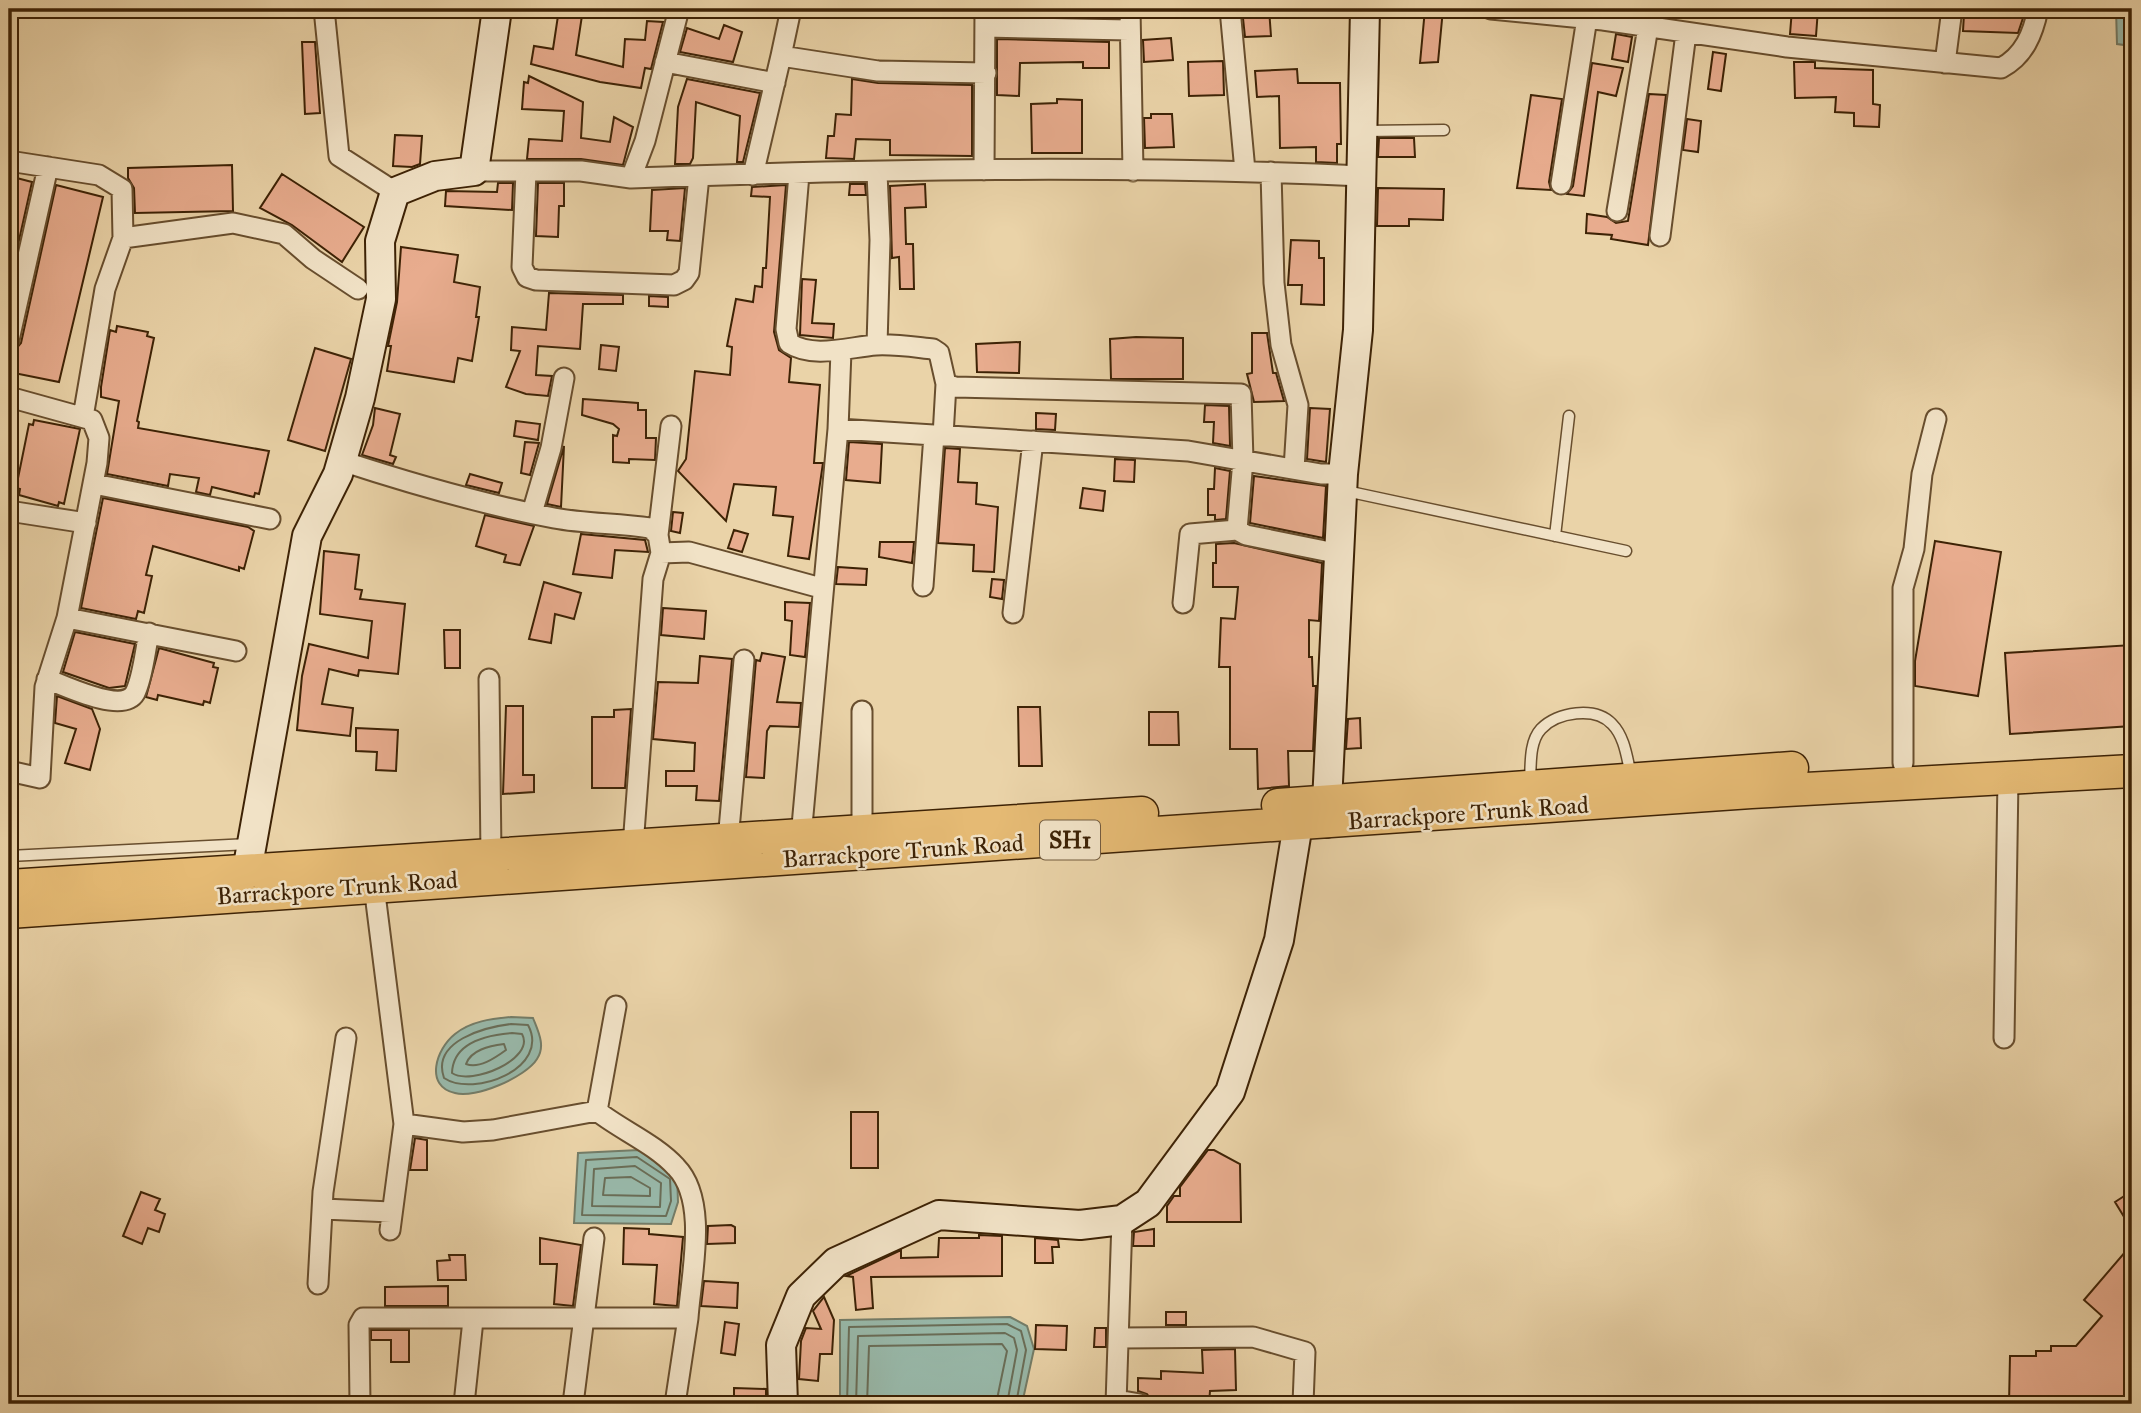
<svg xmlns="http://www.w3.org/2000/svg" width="2141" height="1413" viewBox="0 0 2141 1413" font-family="'IM FELL Great Primer',serif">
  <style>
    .water { fill: #98b8a9; stroke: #747c67; stroke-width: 2 }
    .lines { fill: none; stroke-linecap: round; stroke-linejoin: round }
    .shore { stroke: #6a6d57; stroke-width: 2 }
    .building { fill: #e8ac8e; stroke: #3d2205; stroke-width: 2 }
    .lane-casing { stroke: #684e2e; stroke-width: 13 }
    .street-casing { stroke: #684e2e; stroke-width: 23 }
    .secondary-casing { stroke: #3d2205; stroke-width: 32 }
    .primary-casing { stroke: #3d2205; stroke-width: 35 }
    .lane { stroke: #f1e2c6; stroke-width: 10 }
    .street { stroke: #f1e2c6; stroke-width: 19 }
    .secondary { stroke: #f1e2c6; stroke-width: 28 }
    .primary { stroke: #e5ba74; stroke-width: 32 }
    .labels { text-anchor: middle; stroke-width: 5; stroke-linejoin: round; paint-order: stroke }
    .shield { fill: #f1e2c6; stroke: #735c3f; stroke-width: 2 }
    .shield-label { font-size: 23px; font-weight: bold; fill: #3d2205 }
    .street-label { font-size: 24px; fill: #3d2205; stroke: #f1e2c6 }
  </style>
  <rect width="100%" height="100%" fill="#ead3a8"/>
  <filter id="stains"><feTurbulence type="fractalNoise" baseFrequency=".00286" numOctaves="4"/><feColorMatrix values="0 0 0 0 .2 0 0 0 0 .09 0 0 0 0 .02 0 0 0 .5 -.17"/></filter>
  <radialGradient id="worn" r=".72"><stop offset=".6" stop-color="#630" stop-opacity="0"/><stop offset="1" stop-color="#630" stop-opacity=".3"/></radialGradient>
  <!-- water -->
  <path class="water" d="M2116 9H2132V46L2117 44Z
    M511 1017 533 1018C538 1031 546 1046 537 1059 526 1077 475 1099 455 1093 424 1086 436 1049 455 1034 471 1021 491 1019 511 1017Z
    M639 1150 677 1174 678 1202 671 1224 574 1223 578 1153Z
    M1010 1317 1027 1326 1034 1349 1022 1404H840V1320Z"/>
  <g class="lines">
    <!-- shore -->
    <path class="shore" d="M511 1024 528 1025C551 1068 474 1098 444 1078 431 1041 485 1027 511 1024Z
      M512 1033 522 1034C536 1059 471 1086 452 1073 453 1042 486 1035 512 1033Z
      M504 1044 506 1050C495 1058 479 1069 466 1064 471 1050 489 1046 504 1044Z
      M637 1157 670 1179 671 1201 666 1216 582 1215 586 1160Z
      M635 1166 661 1183 660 1207 592 1206 594 1169Z
      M631 1177 650 1188V1196L603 1195 605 1178Z
      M847 1404 849 1327 1007 1324 1021 1331 1026 1350 1016 1404
      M856 1404 858 1336 1005 1333 1014 1338 1017 1350 1007 1404
      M867 1404 869 1346 1002 1344 1007 1351 996 1404"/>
  </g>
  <!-- building -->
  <path class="building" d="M559 9H583L576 55 623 67 625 39 645 40 647 21 663 22 651 69 645 68 641 88 600 82 531 64 534 46 553 49Z
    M1242 9H1269L1271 36 1245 37Z
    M1425 9H1443L1438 62 1420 63Z
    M1792 9H1818L1816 36 1790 34Z
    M2001 10 2025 12 2018 33 1963 31 1964 14 2001 13Z
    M724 25 742 32 733 62 680 52 687 28 719 39Z
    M1616 34 1632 37 1628 62 1612 59Z
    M1171 38 1173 60 1144 62 1143 40Z
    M997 39 1109 42V68H1083V62L1020 63 1019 96 997 95Z
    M302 42H315L320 113 305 114Z
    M1713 52 1726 54 1721 91 1708 89Z
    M1223 61 1224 95 1189 96 1188 62Z
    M1794 62H1815V68L1873 70V104L1880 105 1879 127 1854 126V113L1835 112 1836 97 1795 98Z
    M1592 63 1623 68 1616 96 1598 92 1584 196 1567 194 1573 186Z
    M1297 69 1298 83H1340L1341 144H1337V163L1316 162V147L1280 148 1279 96 1257 97 1255 71Z
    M529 76 583 102 581 138 610 142 614 117 633 127 623 165 581 159H527L529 139 562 141 564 111 522 109 524 82 528 83Z
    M687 79 760 93 743 162H737L740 116 696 102 693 158 690 164H675L678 107Z
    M852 79 878 83 972 85V156L890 155V140L856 139 854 159 826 158 828 136H834L836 114 851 115Z
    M1649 94 1666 95 1648 245 1611 239 1612 235 1586 233 1587 214 1607 217 1616 223 1628 221Z
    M1531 95 1562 99 1549 182 1551 190 1517 188Z
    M1057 99 1082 100V153H1032L1031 104 1057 103Z
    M1151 114H1172L1174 147 1145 148 1144 118H1151Z
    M1687 119 1701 121 1698 152 1683 150Z
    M395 135 422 136 420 164 412 167 393 166Z
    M1379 138H1414L1415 157H1378Z
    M232 165 233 211 135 213 134 188 128 178V168Z
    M282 174 364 227 342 262 292 225 260 208Z
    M9 176 32 182 9 285Z
    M498 183H513L512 210 445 206 446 191 497 192Z
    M538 183H564V206H559L558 237 536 236Z
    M850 184H865L866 195H849Z
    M925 184 926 207 905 208 906 244H913L914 289H900L899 257 892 258 890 186Z
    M56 185 103 197 59 382 9 372 14 351 21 343Z
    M786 185 774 332 779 350 791 358 789 382 820 385 814 463H823L809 559 788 556 793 517 773 515 776 487 734 484 726 521 678 471 686 459 695 371 730 375 732 347 727 346 736 299 753 302 755 286 762 287 763 268H766L770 197 751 196 752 187Z
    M685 188 680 241 667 240 668 231H650L652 190Z
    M1378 188 1444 189 1443 220 1409 219V226H1377Z
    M1291 240 1319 241V258H1324V305L1301 304 1302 285H1288Z
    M401 247 458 255 454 282 480 287 476 317H479L472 361 458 358 454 382 387 371 391 346H388L397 302Z
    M802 279 816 280 812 323 834 324 833 338 800 335Z
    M549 293 623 295V304H583L580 349 538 346 536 375 552 376 548 396 526 394 506 387 520 351 511 350 512 327 546 330Z
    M649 296 668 297V307L649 306Z
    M117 326 148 332 147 336 154 338 137 421 139 422 138 428 269 451 259 494 255 493 254 497 212 487 210 495 196 492 199 478 170 474 168 486 107 474 119 401 101 397V387L110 330 116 332Z
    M1252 333H1267L1273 373H1276L1284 401 1254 402 1247 374 1252 373Z
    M1136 337 1183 338V379H1111L1110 339Z
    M1020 342 1019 373 977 372 976 344Z
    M601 345 619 347 616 371 599 369Z
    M315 348 351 359 325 451 288 440Z
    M583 399 638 403V410H646V438H656L655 460 629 459V463L613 462V435L617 436 619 429 613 424 582 415Z
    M1205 405 1229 406 1230 446 1213 443 1214 422H1204Z
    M375 408 400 414 390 455 396 457 393 464 362 455 373 425Z
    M1310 408 1330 409 1326 462 1307 459Z
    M1036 413 1056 414 1055 430 1036 429Z
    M34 420 80 429 64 504 59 502 58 506 19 495 20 489 16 488 29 424 33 425Z
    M516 421 540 424 538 440 514 436Z
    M525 442 539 443 530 475 521 473Z
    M849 442 882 444 880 483 846 480Z
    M564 446 561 507 547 504Z
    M945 448 960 449 958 482 977 483 976 504 998 507 994 572 973 571 974 545 938 543Z
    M1115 459 1135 460 1134 482 1114 481Z
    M1215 468 1230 471 1226 519 1215 520V515H1208V489H1214Z
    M470 474 502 483 499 493 466 485Z
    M1254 476 1326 486 1323 538 1250 523Z
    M1083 488 1105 491 1103 511 1080 508Z
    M103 498 248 527 254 531 244 569 239 567V571L153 546 146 575 152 576 144 613 138 611 136 619 81 608Z
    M673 512 683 513 680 533 671 531Z
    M485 515 534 526 520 565 504 562 506 555 476 546Z
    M734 530 748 534 742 552 728 548Z
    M581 534 645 540 648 552 615 550 612 578 573 574Z
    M1935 541 2001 552 1978 696 1915 686V661Z
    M880 542H914L912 563 879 557Z
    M1234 543 1322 563 1319 621 1309 620V657H1312L1313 686H1316L1313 751H1288L1289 786 1258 789 1257 749H1230V667H1219L1221 618 1235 619 1238 587H1213V563H1216V544Z
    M324 551 359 555 355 589 362 590 360 599 405 604 398 674 359 670 358 676 329 669 322 704 353 708 350 736 297 730 302 676 309 644 368 658 372 621 320 614Z
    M838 567 867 569 866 585 836 584Z
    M992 579 1004 580 1002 599 990 597Z
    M544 582 581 593 574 619 555 614 551 643 529 639Z
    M785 602 810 603 805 657 790 655 792 621 785 620Z
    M663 608 706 611 704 639 661 635Z
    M444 630H460V668H445Z
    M75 632 135 644 125 686 109 688 63 672Z
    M2132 645V726L2010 734 2005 653Z
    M159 648 214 663 213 667 218 668 210 703 204 701 203 705 158 695 157 700 146 697Z
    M762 653 785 657 777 702 801 703 799 727 770 726 767 731 764 778 746 777 756 660 760 661Z
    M700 656 732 659 719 801 696 800 697 786H666V771H694L695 743 653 739 658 682 698 683Z
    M57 696 92 709 100 729 90 770 65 763 76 729 55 723Z
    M506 706H523V775H534V792L503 794Z
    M1018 707H1040L1042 766H1019Z
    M631 709 625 788H592V717H614V710Z
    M1149 712H1178L1179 745H1149Z
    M1360 718 1361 748 1346 749 1348 719Z
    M356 728 398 730 396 771 376 770 377 752 356 751Z
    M851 1112H878V1168H851Z
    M415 1138 427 1140V1170H410Z
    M1208 1150H1214L1240 1164 1241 1222H1167V1206L1174 1196H1180V1187Z
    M2132 1191V1230L2115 1202Z
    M141 1192 160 1199 155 1210 165 1214 159 1232 148 1228 142 1244 123 1236Z
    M731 1225 735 1227V1243L707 1244 708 1226Z
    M624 1228 649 1229V1234L683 1237 677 1306 654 1304 657 1265 623 1264Z
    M1154 1229V1246H1133L1134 1232Z
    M979 1235 1002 1236V1276L871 1277 873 1308 856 1310 853 1277 846 1276 901 1250V1258L938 1257 939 1238H979Z
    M540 1238 581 1245 573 1306 554 1304 557 1264H540Z
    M1035 1238 1058 1240 1059 1247H1052L1053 1263H1035Z
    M2132 1244V1352L2125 1346V1404H2009L2010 1356H2036V1351H2051V1346H2076L2102 1316 2084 1300Z
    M449 1255H465L466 1280H438L437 1261 450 1260Z
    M704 1281 738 1283 737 1308 701 1306Z
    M448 1286V1306H385V1287Z
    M824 1297 834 1320 832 1354H820L818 1381 799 1379 801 1341 806 1328 821 1329 813 1311Z
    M1166 1312H1186V1325H1166Z
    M725 1322 739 1324 735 1355 721 1353Z
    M1036 1325 1067 1326 1066 1350 1035 1349Z
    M1095 1328H1106V1347H1094Z
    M371 1330H409V1362H391V1340H371Z
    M1235 1349 1236 1390 1210 1391 1209 1404 1152 1401 1147 1394 1138 1391V1378L1161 1379V1371L1203 1373 1202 1350Z
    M734 1388 766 1389V1404H734Z"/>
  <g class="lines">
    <defs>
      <path id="lane" d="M1365 131 1444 130
        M1346 491 1626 551
        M1555 536 1569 416
        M1530 782C1531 765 1529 742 1541 729 1557 712 1595 706 1612 724 1625 737 1627 759 1631 775
        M9 856 249 844"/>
      <path id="street" d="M324 9 339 156 395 192
        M791 9 781 56 878 71 986 73
        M1130 9 1133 171
        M1230 9 1245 171
        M1491 9 1603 20 1787 47 2001 68C2024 56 2033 34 2038 9
        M985 27 1129 30
        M665 62 775 83
        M1945 63 1952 9
        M9 161 99 175 122 189 123 238 105 289 83 417
        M984 170 985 9
        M474 171H581L631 178C874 169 1119 165 1362 176
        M526 172 522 267 527 277 536 280 674 285 684 280 689 273 699 176
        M1271 172 1274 283 1281 345 1298 405 1294 469
        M877 173 880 240 877 345
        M799 174 786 329 789 343C813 359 849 347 876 345 895 344 914 347 933 349L939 353 946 384 955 387 1241 394 1243 460 1237 530 1246 535 1340 554
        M753 175 781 56
        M631 178 645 141 679 9
        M1561 184 1587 18
        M1617 211 1648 27
        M1660 236 1686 33
        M123 238 233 223 284 234 313 259 358 289
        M9 340 48 167
        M9 397 92 420 99 438 97 463 67 618
        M838 429 841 351
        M943 436 946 384
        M342 461C412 484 482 504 554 518 586 524 618 523 650 528L658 535 661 553
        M94 484 270 519
        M9 511 86 523
        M532 513 551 448 564 378
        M658 535 671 426
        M923 586 934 435
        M1183 603 1190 534 1237 530
        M1013 613 1033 441
        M47 679C65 686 123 714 135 693 143 677 145 651 149 633
        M489 679 491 855
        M1903 763V588L1914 549 1922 474 1936 419
        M9 771 40 778 45 687 67 618 236 651
        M862 832V711
        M801 837 838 429 1188 451 1321 474H1343
        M728 841 744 660
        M633 846 653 579 661 553 689 552 821 588
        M2004 1038 2008 778
        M597 1111 616 1006
        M323 1209 391 1212
        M390 1230 404 1124
        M318 1284 323 1192 346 1038
        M1121 1338 1253 1337 1305 1352 1303 1404
        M1117 1400 1140 1404
        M360 1404 359 1325 363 1318H688C691 1274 709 1201 676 1167 655 1144 621 1130 597 1111L493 1130 463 1132 404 1124 374 886
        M464 1404 473 1320
        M573 1404 594 1238
        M675 1404 688 1318
        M1116 1404 1122 1220"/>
      <path id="secondary" d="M1326 823 1343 474 1358 330 1365 9
        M247 871 307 536 338 474 360 398 381 299 380 241 395 192 435 176 474 171 497 9
        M783 1404 781 1345 801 1296 836 1262 939 1215 1080 1225 1122 1220 1148 1203 1230 1092 1279 940 1298 824"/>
      <path id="primary" d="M1278 805 1792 768
        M9 886 1142 813
        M9 912 1751 792 2132 771"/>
    </defs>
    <!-- lane casing -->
    <use href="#lane" class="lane-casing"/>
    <!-- street casing -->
    <use href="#street" class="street-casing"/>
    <!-- secondary casing -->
    <use href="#secondary" class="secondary-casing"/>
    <!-- primary casing -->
    <use href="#primary" class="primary-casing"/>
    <!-- lane -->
    <use href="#lane" class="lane"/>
    <!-- street -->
    <use href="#street" class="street"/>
    <!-- secondary -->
    <use href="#secondary" class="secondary"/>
    <!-- primary -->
    <use href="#primary" class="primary"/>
  </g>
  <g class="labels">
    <!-- shield labels -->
    <rect class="shield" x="1040" y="820.5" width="60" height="39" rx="5"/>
    <g class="shield-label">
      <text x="1070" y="848">SH1</text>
    </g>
    <!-- street labels -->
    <g class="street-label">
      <text transform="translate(1468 813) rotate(-4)" y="8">Barrackpore Trunk Road</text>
      <text transform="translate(903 851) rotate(-4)" y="8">Barrackpore Trunk Road</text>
      <text transform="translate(337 888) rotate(-4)" y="8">Barrackpore Trunk Road</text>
    </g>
  </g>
  <!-- margin -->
  <rect width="2141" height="1413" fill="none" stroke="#ead3a8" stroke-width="35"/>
  <rect x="10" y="10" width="2120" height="1392" fill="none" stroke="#3d2205" stroke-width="3.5"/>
  <rect x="18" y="18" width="2106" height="1378" fill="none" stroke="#3d2205" stroke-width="2"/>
  <rect width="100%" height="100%" filter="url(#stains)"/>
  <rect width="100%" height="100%" fill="url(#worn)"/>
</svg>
